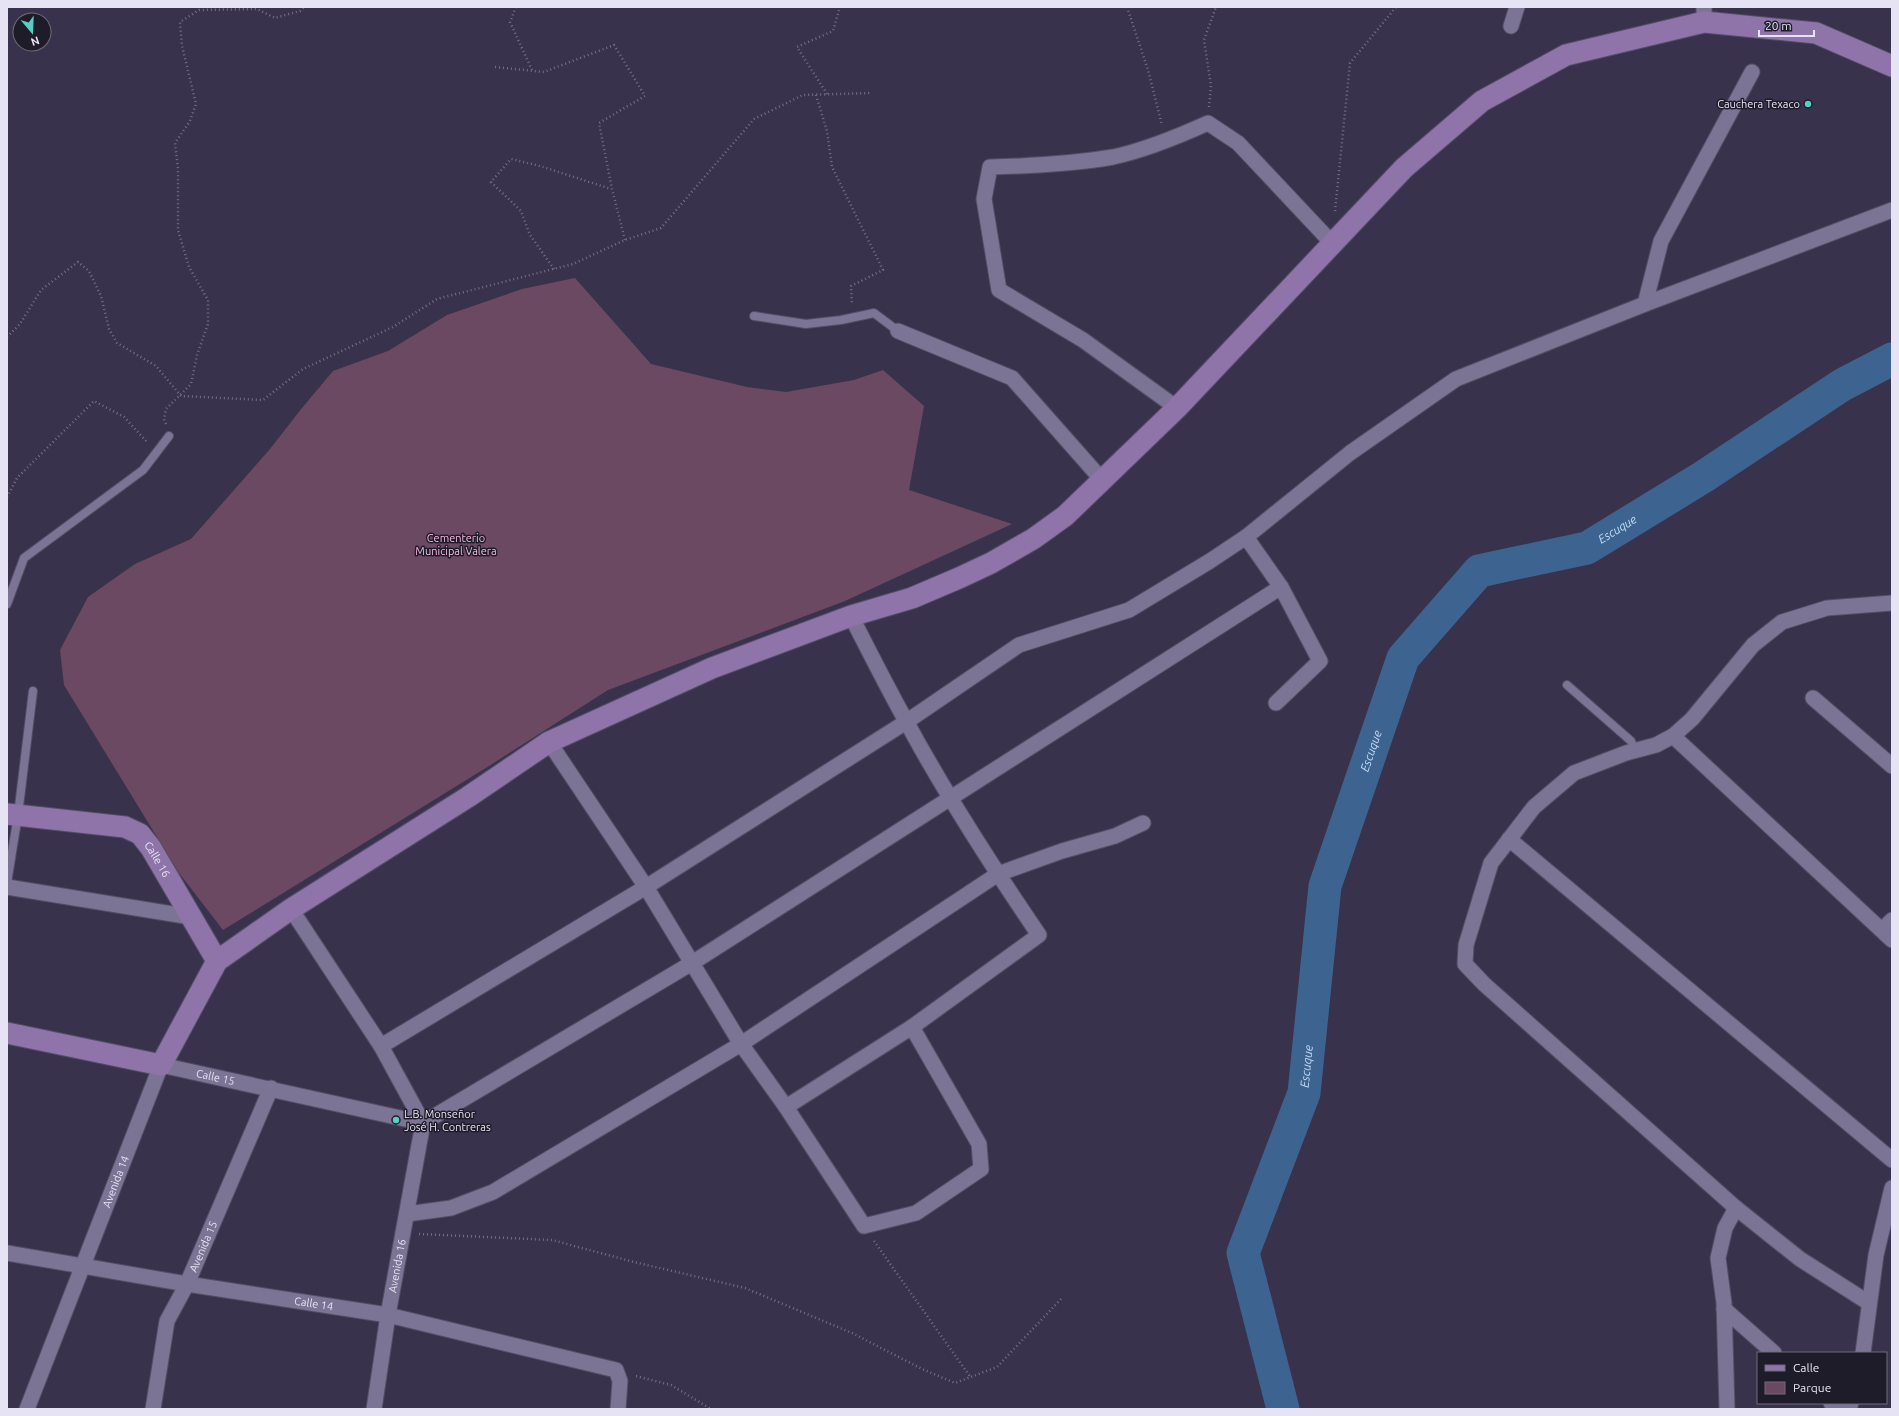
<svg xmlns="http://www.w3.org/2000/svg" width="1899" height="1416" viewBox="0 0 1899 1416" font-family="Ubuntu,sans-serif">
  <style>
    .green { fill: #6c4962 }
    .lines { fill: none; stroke-linecap: round; stroke-linejoin: round }
    .river { stroke: #3d6490; stroke-width: 33 }
    .lane-casing { stroke: #534e65; stroke-width: 10 }
    .street-casing { stroke: #534e65; stroke-width: 17 }
    .secondary-casing { stroke: #534e65; stroke-width: 23 }
    .path { stroke: #757087; stroke-width: 2.5; stroke-dasharray: 1 3; stroke-linecap: butt }
    .lane { stroke: #7b7494; stroke-width: 8 }
    .street { stroke: #7b7494; stroke-width: 15 }
    .secondary { stroke: #8e74a8; stroke-width: 21 }
    .poi-dot { fill: #56cec4; stroke: #1f1c29; stroke-width: 1.5 }
    .labels { text-anchor: middle; stroke-width: 3; stroke-linejoin: round; paint-order: stroke }
    .poi-label { font-size: 11px; fill: #e6e3f4; stroke: #1f1c29; text-anchor: end }
    .park-label { font-size: 11px; fill: #f9bbe6; stroke: #1f1c29 }
    .street-label { font-size: 11px; fill: #e6e3f4; stroke: #1f1c29 }
    .water-label { font-size: 12px; font-style: italic; fill: #c4dcf7; stroke: #1f1c29 }
  </style>
  <rect width="100%" height="100%" fill="#39324d"/>
  <!-- green -->
  <path class="green" d="M575 278 651 364 747 387 786 392 854 380 883 370 924 406 909 490 1012 524 845 601 608 690 489 766 223 930 179 873 64 685 60 650 88 597 135 564 191 539 270 449 302 408 333 371 388 351 447 315 522 289Z"/>
  <g class="lines">
    <!-- river -->
    <path class="river" id="s1" d="M1283 1409 1243 1253 1304 1093 1325 886 1403 658 1479 571 1587 548 1703 477 1842 385 1892 359"/>
    <defs>
      <path id="lane" d="M754 316 806 324 841 320 874 313 898 331
        M7 604 24 558 143 470 169 436
        M1567 685 1631 741 1635 750
        M7 883 18 815 33 691"/>
      <g id="street">
        <path d="M1704 7V22"/>
        <path d="M1511 26 1517 7"/>
        <path d="M1645 304 1661 241 1752 72"/>
        <path d="M898 331 1012 378 1103 481"/>
        <path d="M1177 408 1083 340 999 290 984 199 990 167C1031 166 1072 164 1113 157 1146 150 1177 137 1208 123L1238 143 1332 243"/>
        <path d="M1246 537 1281 587 1320 661 1276 703"/>
        <path d="M1813 698 1892 766"/>
        <path d="M1673 736 1892 940"/>
        <path d="M549 742 646 887 741 1044 786 1107 864 1226 916 1213 981 1169 979 1144 912 1027"/>
        <path d="M1509 839 1892 1160"/>
        <path d="M7 887 191 917"/>
        <path d="M291 909 381 1046 423 1123"/>
        <path d="M1882 930 1892 920"/>
        <path d="M381 1046 646 887 906 722 1019 645 1129 610 1210 561 1246 537 1350 453 1456 379 1645 304 1892 210"/>
        <path d="M786 1107 912 1027 1039 935C992 866 946 795 906 721 887 687 869 651 851 616"/>
        <path d="M423 1123 692 963 1281 587"/>
        <path d="M407 1214 451 1208 493 1192 741 1044 998 874 1062 851 1115 836 1143 823"/>
        <path id="s2" d="M7 1253 187 1284 388 1315 616 1370 620 1381 618 1409"/>
        <path d="M1869 1303 1800 1259 1736 1208 1484 984 1465 964 1466 945 1491 863 1534 807 1574 773 1626 753 1656 745 1673 736 1692 719 1753 645 1782 622 1827 608 1892 603"/>
        <path d="M1724 1309 1774 1353"/>
        <path d="M1863 1353 1876 1255 1892 1188"/>
        <path d="M1831 1403 1838 1409"/>
        <path id="s3" d="M27 1409 161 1065 423 1123"/>
        <path id="s4" d="M153 1409 167 1321 187 1284 271 1088"/>
        <path id="s5" d="M374 1409 388 1315 423 1123"/>
        <path d="M1727 1409 1724 1303 1718 1258 1725 1228 1736 1208"/>
        <path d="M1849 1409 1851 1403"/>
      </g>
      <g id="secondary">
        <path id="s6" d="M7 814 125 827 140 834 151 848 217 961"/>
        <path d="M7 1033 161 1065 217 961 291 909 468 797 549 742 712 668 851 616 912 598 959 578 991 563 1033 539 1065 516 1177 408 1404 168 1482 101 1566 55 1704 22 1816 33 1892 66"/>
      </g>
    </defs>
    <!-- lane casing -->
    <use href="#lane" class="lane-casing"/>
    <!-- street casing -->
    <use href="#street" class="street-casing"/>
    <!-- secondary casing -->
    <use href="#secondary" class="secondary-casing"/>
    <!-- path -->
    <path class="path" d="M516 7 510 22 532 70
      M1127 7 1148 70 1162 125
      M495 67 544 72 614 45 645 96 599 123 612 189 625 240
      M827 94 797 47 833 31 840 7
      M816 95 827 131 832 167 883 270 851 286 852 305
      M1209 107 1211 86 1204 40 1216 7
      M1335 211 1350 63 1396 7
      M554 269 530 235 521 211 491 182 511 159 540 166 611 189
      M7 337 20 324 41 290 78 262 89 271 101 296 109 329 117 343 156 366 181 396 263 400 303 369 393 327 437 299 573 264 625 240 661 228 754 119 803 95 872 93
      M166 424 164 419 166 409 191 384 197 355 208 324V300L189 267 178 230V169L175 143 190 121 196 104 182 46 180 22 199 10 257 9 275 18 300 11 304 7
      M7 497 17 478 94 401 124 417 148 443
      M419 1234 552 1240 634 1262 745 1288 852 1333 922 1369 955 1383 997 1367 1061 1299
      M874 1241 971 1378
      M636 1376 671 1385 711 1409"/>
    <!-- lane -->
    <use href="#lane" class="lane"/>
    <!-- street -->
    <use href="#street" class="street"/>
    <!-- secondary -->
    <use href="#secondary" class="secondary"/>
  </g>
  <!-- markers -->
  <g class="poi-dot">
    <circle cx="1808" cy="104" r="4"/>
    <circle cx="396" cy="1120" r="4"/>
  </g>
  <g class="labels">
    <!-- poi labels -->
    <g class="poi-label">
      <text x="1800" y="108">Cauchera Texaco</text>
      <text x="404" y="1118" text-anchor="start">L.B. Monseñor<tspan x="404" dy="13">José H. Contreras</tspan></text>
    </g>
    <!-- park labels -->
    <g class="park-label">
      <text x="456" y="542">Cementerio<tspan x="456" dy="13">Municipal Valera</tspan></text>
    </g>
    <!-- street labels -->
    <g class="street-label">
      <text dy="4" stroke="none"><textPath href="#s6" startOffset="166">Calle 16</textPath></text>
      <text dy="4" stroke="none"><textPath href="#s3" startOffset="425">Calle 15</textPath></text>
      <text dy="4" stroke="none"><textPath href="#s3" startOffset="244">Avenida 14</textPath></text>
      <text dy="4" stroke="none"><textPath href="#s4" startOffset="172">Avenida 15</textPath></text>
      <text dy="4" stroke="none"><textPath href="#s5" startOffset="145">Avenida 16</textPath></text>
      <text dy="4" stroke="none"><textPath href="#s2" startOffset="311">Calle 14</textPath></text>
    </g>
    <!-- water labels -->
    <g class="water-label">
      <text dy="4" stroke="none"><textPath href="#s1" startOffset="1043">Escuque</textPath></text>
      <text dy="4" stroke="none"><textPath href="#s1" startOffset="683">Escuque</textPath></text>
      <text dy="4" stroke="none"><textPath href="#s1" startOffset="359">Escuque</textPath></text>
    </g>
  </g>
  <!-- border -->
  <rect width="1899" height="1416" fill="none" stroke="#e6e3f4" stroke-width="16"/>
  <!-- legend -->
  <rect x="1757" y="1352" width="130" height="52" fill="#1f1c29" stroke="#6f6c7a"/>
  <rect x="1765" y="1365" width="20" height="6" fill="#8e74a8" stroke="#6f6c7a"/>
  <text x="1793" y="1372" font-size="12" fill="#e6e3f4">Calle</text>
  <rect x="1765" y="1382" width="20" height="12" fill="#6c4962" stroke="#6f6c7a"/>
  <text x="1793" y="1392" font-size="12" fill="#e6e3f4">Parque</text>
  <!-- north arrow -->
  <g transform="translate(32 32) rotate(161)"><circle r="19" fill="#1f1c29" stroke="#6f6c7a"/>
  <path d="M0-3L7 15L0 10L-7 15Z" fill="#56cec4"/>
  <text y="-6" font-size="11" font-weight="bold" text-anchor="middle" fill="#e6e3f4">N</text>
  </g>
  <!-- scale -->
  <path d="M1759 30v6h55v-6" fill="none" stroke="#e6e3f4" stroke-width="2"/>
  <text x="1765" y="30" font-size="12" fill="#e6e3f4" stroke="#1f1c29" stroke-width="3" paint-order="stroke">20 m</text>
</svg>
